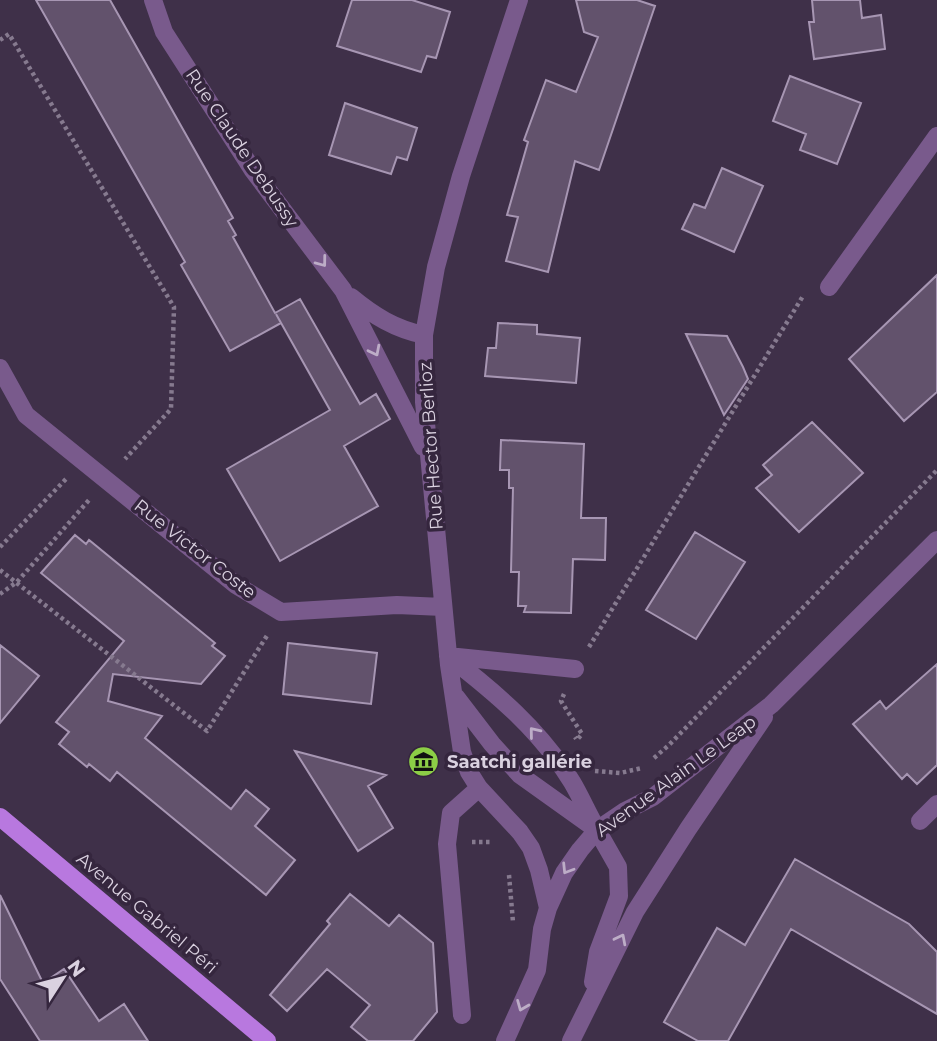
<svg xmlns="http://www.w3.org/2000/svg" width="937" height="1041" viewBox="0 0 937 1041" font-family="Montserrat,sans-serif">
  <style>
    .building { fill: #62526c; stroke: #a796b3; stroke-width: 2 }
    .lines { fill: none; stroke-linecap: round; stroke-linejoin: round }
    .path { stroke: #867a8f; stroke-width: 4.5; stroke-dasharray: 3.5 3.5; stroke-linecap: butt }
    .minor { stroke: #795a8c; stroke-width: 18 }
    .major { stroke: #b878df; stroke-width: 18 }
    .oneway { stroke: #bdadc7 }
    .labels { text-anchor: middle; stroke-width: 7; stroke-linejoin: round; paint-order: stroke }
    .street-label { font-size: 18px; fill: #dad1e0; stroke: #35263e }
    .poi-label { font-size: 18px; font-weight: bold; fill: #dad1e0; stroke: #35263e; text-anchor: start }
  </style>
  <rect width="100%" height="100%" fill="#3f3049"/>
  <!-- building -->
  <path class="building" d="M36 0H110L233 218 228 221 236 235 233 237 275 313 300 299 360 404 376 394 390 419 344 446 378 506 280 561 227 469 330 410 276 314 281 323 230 351 181 265 185 262Z
    M352 0H412L450 12 436 58 427 56 421 72 337 46Z
    M576 0H637L655 6 599 170 575 161 548 272 506 261 518 217 507 215 528 142 524 140 546 80 576 92 598 37 584 32Z
    M812 0H860L862 18 881 15 885 49 814 59 809 22H814Z
    M790 76 861 103 837 164 800 150 806 134 773 121Z
    M345 103 417 128 407 160 397 157 391 174 329 155Z
    M722 168 763 186 734 252 682 229 694 204 705 208Z
    M937 275V392L904 421 849 359Z
    M498 323 537 325V334L580 338 576 383 485 376 488 348H496Z
    M686 334 727 336 743 367 748 379 724 415Z
    M812 422 863 473 799 532 756 488 772 475 763 465Z
    M501 440 584 444 581 518H606L605 560 573 559 571 613 524 612 526 606H518L519 572H511L513 488H509V470H500Z
    M695 532 745 562 696 639 646 610Z
    M75 535 86 544 89 540 215 643 212 646 225 656 201 684 113 674 108 701 162 716 145 738 231 809 246 790 269 809 255 826 295 860 266 895 117 772 110 781 89 764 87 767 59 744 69 732 56 722 124 641 41 573Z
    M288 643 377 653 371 704 283 694Z
    M0 645 39 676 0 723Z
    M937 664V765L917 784 907 774 902 779 853 724 880 701 886 709Z
    M295 751 386 775 368 786 393 828 358 851Z
    M795 859 909 924 937 952V1014L791 929 728 1041H698L664 1022 717 928 745 945Z
    M350 894 389 926 399 915 433 943 437 1012 413 1041H368L351 1027 370 1005 327 969 287 1011 270 995 330 924 327 921Z
    M0 895 43 983 64 969 99 1021 124 1004 148 1041H40L0 979Z"/>
  <g class="lines">
    <!-- path -->
    <path class="path" d="M0 40 9 34 174 307 171 409 125 459
      M0 547 66 479
      M0 570 207 731 268 634
      M0 594 17 582 89 500
      M589 647 803 296
      M564 694 561 701 582 734 577 740 575 737
      M654 758 669 745 937 470
      M595 771 620 773 642 768
      M472 842H492
      M509 875 513 922"/>
    <!-- minor -->
    <path class="minor" d="M153 0 164 32 252 169 343 290 423 447
      M519 0 461 176 436 267 424 335V402L449 665 462 752 469 772 479 788 520 832 531 848 539 870 548 908
      M829 287 937 136
      M351 297C374 316 395 329 424 335
      M0 368 26 415 236 585 281 612 397 605 443 607
      M448 656C496 693 540 730 572 782 581 797 588 814 597 829
      M448 656 575 669
      M456 697 492 744 520 775 597 830 618 867 619 896 598 952 593 982
      M920 821 937 804
      M462 1015 447 844 451 813 479 788
      M505 1041 537 970 542 929 548 908 564 873 580 850 597 830 625 811 653 797 771 705 937 540
      M571 1041 635 912 688 829 764 717"/>
    <!-- major -->
    <path class="major" d="M0 817 267 1041"/>
  </g>
  <!-- one-way arrows -->
  <defs><path id="oneway-chevron" d="M-2-3.5L2.5 0L-2 3.5" fill="none" stroke-width="1.6" stroke-linecap="round" stroke-linejoin="round" transform="scale(1.75)"/></defs>
  <g class="oneway">
    <use href="#oneway-chevron" transform="translate(322 262) rotate(53)"/>
    <use href="#oneway-chevron" transform="translate(375 351) rotate(63)"/>
    <use href="#oneway-chevron" transform="translate(534 732) rotate(-129)"/>
    <use href="#oneway-chevron" transform="translate(567 869) rotate(122)"/>
    <use href="#oneway-chevron" transform="translate(621 939) rotate(-63)"/>
    <use href="#oneway-chevron" transform="translate(522 1006) rotate(112)"/>
  </g>
  <!-- icons -->
  <defs>
    <symbol id="museum-disc" viewBox="-11 -11 22 22"><circle r="9.5" fill="#8cce46" stroke="#35263e"/><path d="M0-6L6-3V-2H-6V-3ZM-5-1h2V3h-2ZM-1-1h2V3h-2ZM3-1h2V3H3ZM-6 4H6V6H-6Z" fill="#111"/></symbol>
  </defs>
  <g fill-rule="evenodd">
    <use href="#museum-disc" x="406" y="744" width="35" height="35"/>
  </g>
  <g class="labels">
    <!-- street labels -->
    <g class="street-label">
      <text transform="translate(242 148) rotate(56)" y="6">Rue Claude Debussy</text>
      <text transform="translate(431 446) rotate(-94)" y="6">Rue Hector Berlioz</text>
      <text transform="translate(195 549) rotate(38)" y="6">Rue Victor Coste</text>
      <text transform="translate(676 776) rotate(-36)" y="6">Avenue Alain Le Leap</text>
      <text transform="translate(147 913) rotate(40)" y="6">Avenue Gabriel Péri</text>
    </g>
    <!-- poi labels -->
    <g class="poi-label">
      <text x="447" y="768">Saatchi gallérie</text>
    </g>
  </g>
  <!-- north arrow -->
  <g transform="translate(63 978) rotate(54)" stroke="#35263e" stroke-width="5" paint-order="stroke">
  <path d="M0-5L12 26L0 18L-12 26Z" fill="#dad1e0"/>
  <text y="-10" font-size="19" font-weight="bold" text-anchor="middle" fill="#dad1e0">N</text>
  </g>
</svg>
